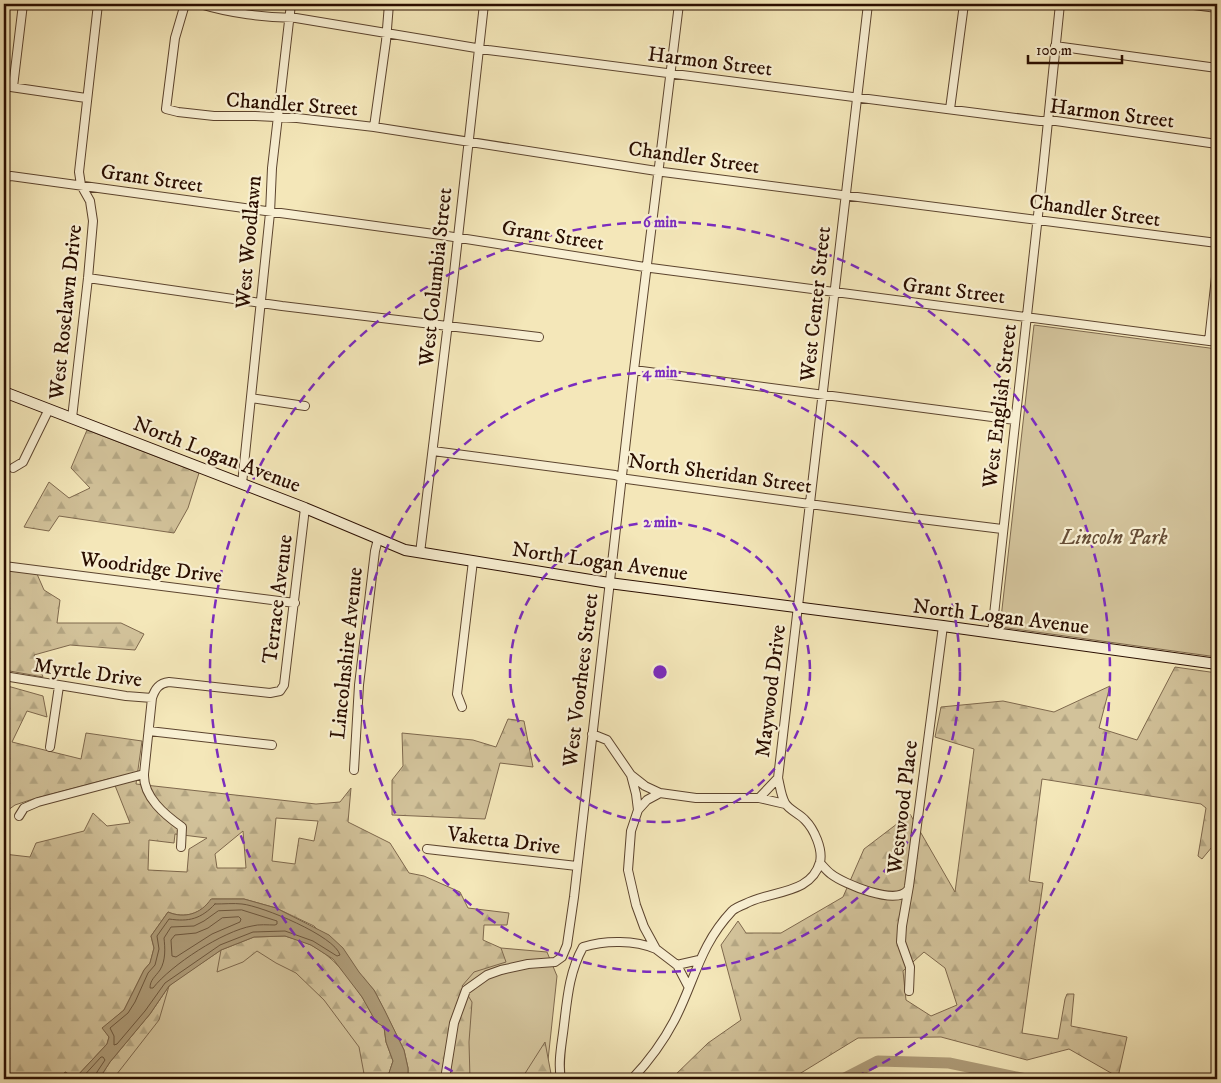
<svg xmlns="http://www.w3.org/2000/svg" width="1221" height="1083" viewBox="0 0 1221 1083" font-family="'IM FELL DW Pica',serif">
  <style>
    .green { fill: #d2c29a; stroke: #7e684d }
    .forest { fill: url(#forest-firs); stroke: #7e684d; fill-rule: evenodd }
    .water { fill: #af9d7a; stroke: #7a6449 }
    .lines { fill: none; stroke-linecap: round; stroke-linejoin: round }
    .shore { stroke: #6c563d; stroke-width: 1 }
    .river { stroke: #af9d7a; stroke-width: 11 }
    .street-casing { stroke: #5c442e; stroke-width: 10 }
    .secondary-casing { stroke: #2a0e00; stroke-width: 12 }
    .street { stroke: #f8efd2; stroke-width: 8 }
    .secondary { stroke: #f8efd2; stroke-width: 10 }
    .ring { fill: none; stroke: #7b2cbf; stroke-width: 2.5; stroke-dasharray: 9 6 }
    .labels { text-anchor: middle; stroke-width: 4.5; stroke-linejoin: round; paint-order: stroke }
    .street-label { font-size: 21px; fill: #2a0e00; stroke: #f8efd2 }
    .park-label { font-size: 21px; font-style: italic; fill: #654d36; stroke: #f8efd2 }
    .centre { fill: #7b2cbf; stroke: #f8efd2; stroke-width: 2.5 }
    .ring-label { font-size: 15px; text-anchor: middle; font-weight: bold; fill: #7b2cbf; stroke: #f8efd2; stroke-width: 4.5; stroke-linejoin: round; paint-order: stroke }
  </style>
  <defs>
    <pattern id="forest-firs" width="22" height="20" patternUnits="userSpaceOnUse" patternTransform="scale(1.25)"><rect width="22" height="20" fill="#d2c29a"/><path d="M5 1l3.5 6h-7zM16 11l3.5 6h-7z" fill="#b4a683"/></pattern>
  </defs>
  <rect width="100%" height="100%" fill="#f4e7b9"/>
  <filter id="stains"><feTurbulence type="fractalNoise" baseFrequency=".004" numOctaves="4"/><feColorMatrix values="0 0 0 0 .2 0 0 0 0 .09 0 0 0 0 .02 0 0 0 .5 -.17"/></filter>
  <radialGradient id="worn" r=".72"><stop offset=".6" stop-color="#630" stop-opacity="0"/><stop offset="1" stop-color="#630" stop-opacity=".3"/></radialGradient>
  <!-- green -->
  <path class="green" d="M1034 325 1217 349V657L1000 627Z
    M285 936 389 1073V1079H99L110 1062 150 1014 169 986 178 979 221 950Z
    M501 948 547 952 557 976 546 1079H431L462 970Z"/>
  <!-- forest -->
  <path class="forest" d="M87 430 199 473 188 508 174 533 59 516 49 531 24 527 49 482 69 498 90 488 71 468Z
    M4 570 37 574 44 590 60 600 57 623H121L144 634 135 650 70 645 34 655 43 677 4 670Z
    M1175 667 1217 673V841L1202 859 1198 856 1206 808 1201 804 1042 779 1029 881 1043 883 1022 1033 1058 1039 1065 999 1067 994H1074L1071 1026 1127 1037 1118 1077 1069 1049 1027 1060 941 1037 858 1038 796 1076 794 1079H671L708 1043 741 1020 721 945 738 921 746 933H781L843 897 864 849 910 814 955 892 974 749 935 737 941 707 1003 701 1054 712 1110 686 1099 728 1137 740ZM924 952 945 968 957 1005 931 1016 906 1000 903 971Z
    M4 685 43 696 47 717 27 711 12 742 81 759 86 733 142 741 136 784 316 804 340 802 351 788 348 822 390 843 409 873 424 876 460 892 468 908 509 913 507 925H484L483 940 501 948 506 962 474 972 462 986 472 1002 469 1042 470 1079H408V1068L404 1050 374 990 314 926 276 908 244 899H212C201 914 185 919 168 912L151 936 154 948 150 963 144 970 124 1010 103 1028 109 1037 107 1044 78 1075 72 1076 65 1072 62 1079H4V854L30 857 36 843 84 831 93 813 107 826 130 823 112 778 33 799 15 805 4 813ZM276 818 318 821 314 841 299 838 295 864 272 861ZM243 831 246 868H217L215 854ZM175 834 207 838 189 849 187 872 148 870 149 840 174 843Z
    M508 719 524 721 533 767 500 763 485 819 392 815V780L403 766 402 733 473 740 496 747Z
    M285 936C294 939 303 941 311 945 333 956 348 976 362 997 369 1008 373 1020 384 1027L386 1042 393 1061 389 1073V1079H365L359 1047 324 1000 296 973 276 963 257 951 243 962 217 972 221 950 254 937Z
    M169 986 159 1020 113 1079H99L110 1062 150 1014Z
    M545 1042 552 1079H526L524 1075Z"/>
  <!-- water -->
  <path class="water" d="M211 899H244L276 908 329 935 343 948 359 972 374 990 385 1011 404 1050 408 1068V1079H389V1073L393 1061 386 1042 384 1027 376 1022 362 997 333 959 311 945 285 936 254 937 221 950 169 986 150 1014 110 1062 99 1079H62L65 1072 72 1076 78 1075 107 1044 109 1037 102 1028 124 1010 144 970 150 963 154 948 151 936 168 912C184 919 201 914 211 899Z"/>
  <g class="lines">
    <!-- shore -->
    <path class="shore" d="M215 904C224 904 234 903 242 904 262 906 335 936 340 955L337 956 313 941 285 931 253 932 220 945 165 983 145 1011 117 1044 114 1045V1036L110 1028 128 1013 135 1002 148 973 155 965 159 949 157 936 169 919C189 922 201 919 215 904Z
      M242 910 277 921V924L275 925C268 925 259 924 252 926 223 931 171 965 153 988H150C150 980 155 977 160 970 166 960 165 948 164 938L171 927 194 926 204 921 218 911Z
      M239 917 241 919 240 922 212 934 176 957 172 956 171 940 175 935 196 933 208 928 222 918Z
      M81 1079 101 1057H103L105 1060 97 1072 95 1079"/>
    <!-- river -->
    <path class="river" d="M843 1079 878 1061 949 1063 1026 1079"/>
    <defs>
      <path id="street" d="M185 4 175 38 166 109 178 112 214 116H255L297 118 374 127 663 172 1217 243
        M200 4C229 13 266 18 296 18L488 50 1040 121H1056L1217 144
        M1186 4 1217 8
        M1055 46 1217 68
        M4 86 86 98
        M13 87 23 4
        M950 109 964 4
        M374 127 386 41 389 4
        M4 178 11 176 441 235 651 268 1217 342
        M88 278 282 306 539 337
        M1209 341 1217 268
        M634 370 1015 420
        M251 398 305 406
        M72 418 88 278 93 221 90 201 81 185 79 172 98 4
        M433 451 615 475 627 479 905 517 1002 529
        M13 468 23 462 49 409
        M242 484 270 213 272 168 291 4
        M420 553 453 282 484 4
        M4 566 295 603
        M992 633 1043 170 1060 4
        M4 676 126 696 152 698C155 689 159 683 169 682L270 693 280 691 284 685 305 508
        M462 707 457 694 473 561
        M149 731 272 745
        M592 734 607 740 631 775 636 794 638 810 631 831 628 870 636 905 644 927 656 949 677 965 688 986
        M50 747 59 686
        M354 770 359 685 375 551 378 539
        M144 774C143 797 165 815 182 827L181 847
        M631 775 645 786 660 793
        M759 798 785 804
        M638 810 647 800 660 793 696 798H759L778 778
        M19 816 24 808 38 802 144 774 152 698
        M427 849 577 866
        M820 863C823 866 827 871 831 874 844 884 896 906 908 890
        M677 965 699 960
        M909 991 910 967 901 942 902 926 909 886 943 626
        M445 1079 454 1023 466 990 487 975 501 970 528 964 555 962 562 957 567 945 574 897 634 370 679 4
        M561 1079C558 1064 561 1048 563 1033 567 1003 568 974 583 947 605 940 635 940 656 949
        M632 1079C648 1062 663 1042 674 1021 695 981 699 946 732 911 735 908 740 906 745 904 771 890 811 895 820 862 823 849 814 829 805 820 800 814 789 810 785 803 781 796 780 786 778 778L868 4"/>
      <path id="secondary" d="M4 392 305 508 405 550 609 583 943 626 1217 664"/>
    </defs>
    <!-- street casing -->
    <use href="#street" class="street-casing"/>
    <!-- secondary casing -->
    <use href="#secondary" class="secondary-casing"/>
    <!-- street -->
    <use href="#street" class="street"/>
    <!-- secondary -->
    <use href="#secondary" class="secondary"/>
  </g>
  <!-- distance rings -->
  <g class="ring">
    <circle cx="660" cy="672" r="150"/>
    <circle cx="660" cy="672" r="300"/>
    <path d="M466 1078A450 450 0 1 1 854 1078"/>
  </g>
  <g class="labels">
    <!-- street labels -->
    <g class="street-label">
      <text transform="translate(710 61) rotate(7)" y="7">Harmon Street</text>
      <text transform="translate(292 104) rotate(4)" y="7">Chandler Street</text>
      <text transform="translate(1112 113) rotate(7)" y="7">Harmon Street</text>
      <text transform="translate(694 157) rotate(8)" y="7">Chandler Street</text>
      <text transform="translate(152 178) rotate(8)" y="7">Grant Street</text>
      <text transform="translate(1095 210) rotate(8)" y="7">Chandler Street</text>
      <text transform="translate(553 235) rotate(9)" y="7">Grant Street</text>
      <text transform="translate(248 242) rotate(-85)" y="7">West Woodlawn</text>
      <text transform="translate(435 277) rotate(-84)" y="7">West Columbia Street</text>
      <text transform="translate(954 290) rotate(7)" y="7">Grant Street</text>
      <text transform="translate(815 304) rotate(-84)" y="7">West Center Street</text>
      <text transform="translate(65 312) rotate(-84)" y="7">West Roselawn Drive</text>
      <text transform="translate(999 406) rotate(-83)" y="7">West English Street</text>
      <text transform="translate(217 454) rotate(21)" y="7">North Logan Avenue</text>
      <text transform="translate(720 473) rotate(8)" y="7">North Sheridan Street</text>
      <text transform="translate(600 561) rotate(8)" y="7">North Logan Avenue</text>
      <text transform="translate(151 567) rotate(7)" y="7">Woodridge Drive</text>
      <text transform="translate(277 599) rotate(-83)" y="7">Terrace Avenue</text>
      <text transform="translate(1001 616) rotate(7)" y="7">North Logan Avenue</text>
      <text transform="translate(346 653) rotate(-84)" y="7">Lincolnshire Avenue</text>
      <text transform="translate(88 672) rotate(8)" y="7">Myrtle Drive</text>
      <text transform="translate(580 680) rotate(-83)" y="7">West Voorhees Street</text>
      <text transform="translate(770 691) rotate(-83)" y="7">Maywood Drive</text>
      <text transform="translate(902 807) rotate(-83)" y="7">Westwood Place</text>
      <text transform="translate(504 840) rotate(7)" y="7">Vaketta Drive</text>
    </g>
    <!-- park labels -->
    <g class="park-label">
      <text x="1114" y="544">Lincoln Park</text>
    </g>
  </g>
  <circle cx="660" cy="672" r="8" class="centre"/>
  <g class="ring-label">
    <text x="660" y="227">6 min</text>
    <text x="660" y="377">4 min</text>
    <text x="660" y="527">2 min</text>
  </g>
  <!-- margin -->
  <rect width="1221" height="1083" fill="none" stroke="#f4e7b9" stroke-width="20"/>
  <rect x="5" y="5" width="1211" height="1073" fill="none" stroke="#2a0e00" stroke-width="2.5"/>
  <rect x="10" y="10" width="1201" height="1063" fill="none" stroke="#2a0e00"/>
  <!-- scale -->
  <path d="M1028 55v8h94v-8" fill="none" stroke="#2a0e00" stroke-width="2.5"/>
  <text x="1036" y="55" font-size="15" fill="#2a0e00" stroke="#f8efd2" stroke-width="4" paint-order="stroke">100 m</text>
  <rect width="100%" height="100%" filter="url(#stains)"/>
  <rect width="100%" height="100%" fill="url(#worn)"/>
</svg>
